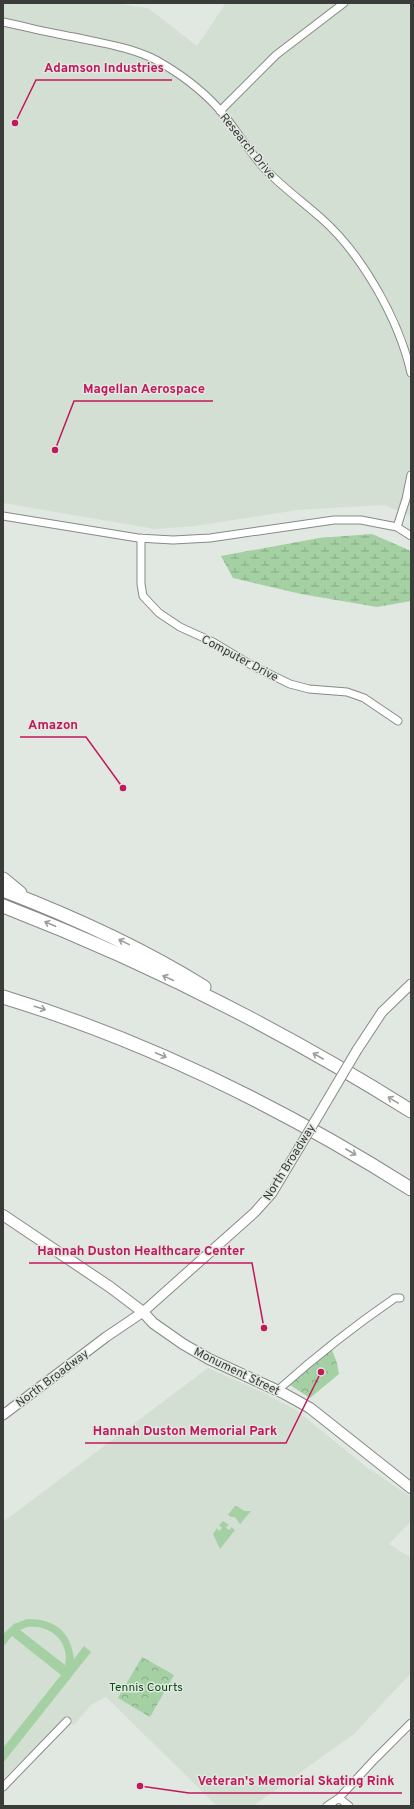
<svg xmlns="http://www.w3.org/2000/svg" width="414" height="1809" viewBox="0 0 414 1809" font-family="Overpass,sans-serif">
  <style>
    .built { fill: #d3dfd3 }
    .grass { fill: #a4d0a3; fill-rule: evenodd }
    .wetland { fill: url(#wetland-marsh) }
    .park { fill: url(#park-crowns) }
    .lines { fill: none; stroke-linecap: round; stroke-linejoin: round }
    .minor-casing { stroke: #868b86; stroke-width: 9 }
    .tertiary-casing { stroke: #868b86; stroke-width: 11 }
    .secondary-casing { stroke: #868b86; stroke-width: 12 }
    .motorway-casing { stroke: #868b86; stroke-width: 15 }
    .minor { stroke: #fff; stroke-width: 7 }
    .tertiary { stroke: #fff; stroke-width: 9 }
    .secondary { stroke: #fff; stroke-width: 10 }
    .motorway { stroke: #fff; stroke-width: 13 }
    .tertiary-bridge-casing { stroke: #868b86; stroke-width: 11; stroke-linecap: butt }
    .tertiary-bridge { stroke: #fff; stroke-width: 9 }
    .oneway { stroke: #9c9e9c }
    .labels { text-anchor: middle; stroke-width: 3; stroke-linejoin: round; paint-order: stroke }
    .street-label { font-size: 12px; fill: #3a3c3a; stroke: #e1e7e1 }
    .park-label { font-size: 12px; fill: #0a5112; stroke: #e1e7e1 }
    .leader { fill: none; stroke: #c2185b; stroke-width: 1.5 }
    .callout-dot { fill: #c2185b; stroke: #e1e7e1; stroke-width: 1.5 }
    .callout-label { font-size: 13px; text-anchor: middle; font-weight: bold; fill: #c2185b; stroke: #e1e7e1; stroke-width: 3; stroke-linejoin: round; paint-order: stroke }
  </style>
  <defs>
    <pattern id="wetland-marsh" width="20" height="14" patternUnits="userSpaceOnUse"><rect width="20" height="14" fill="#a4d0a3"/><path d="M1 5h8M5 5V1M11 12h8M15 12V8" fill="none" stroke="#87aa86"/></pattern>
    <pattern id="park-crowns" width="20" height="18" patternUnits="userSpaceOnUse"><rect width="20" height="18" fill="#a4d0a3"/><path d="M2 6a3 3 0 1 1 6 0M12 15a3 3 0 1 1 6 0" fill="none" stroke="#87aa86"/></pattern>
  </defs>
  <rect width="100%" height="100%" fill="#e1e7e1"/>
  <!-- built -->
  <path class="built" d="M3 3H113L148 8 197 46 226 3H411V516L384 505 297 510 195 526 155 529 3 503Z
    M208 1368 266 1394 296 1410 365 1466 411 1497V1521L389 1544 411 1558V1673L354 1734 253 1806H217L106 1697 91 1705 74 1725 64 1719 3 1779V1522Z"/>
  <!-- grass -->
  <path class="grass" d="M235 1506H237L244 1511H251L240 1524 235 1517H231L228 1515Z
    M223 1521 229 1525 226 1527 227 1529 230 1530 231 1527 235 1530 220 1549 213 1534 217 1528 219 1531 222 1528 219 1525Z
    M27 1619C54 1619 71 1631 74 1659L84 1646 91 1652 3 1763V1748L61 1675 12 1636 3 1647V1634L14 1624ZM27 1627C50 1624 70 1641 65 1665L20 1630Z"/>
  <!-- wetland -->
  <path class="wetland" d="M372 534 411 551V601L377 607 301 594 233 578 221 556 319 538Z"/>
  <!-- park -->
  <path class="park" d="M332 1350 337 1363 339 1374 310 1398 290 1385 295 1379Z
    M142 1657 174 1675 150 1717 118 1698Z"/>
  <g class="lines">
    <defs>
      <path id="minor" d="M3 22C27 27 50 33 74 37 101 43 131 47 156 60 179 73 200 88 218 108 235 127 247 149 264 168 282 187 302 201 321 218 362 254 399 320 411 373
        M220 111 276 55 344 3
        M3 516 138 538 173 540 210 538 334 520H361L397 527 411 536
        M397 527 406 499 411 475
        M141 538V584L143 596 159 613 180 627 213 642 253 666 290 684 309 689 347 692 364 698 398 721
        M278 1390C315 1357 354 1326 395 1298H400
        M3 1787 67 1721
        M339 1798 349 1806
        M327 1806 339 1798 374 1760 411 1723"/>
      <path id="tertiary" d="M357 1050 382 1012 411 984
        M3 1415 106 1337 143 1312 255 1212 272 1193 299 1148"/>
      <path id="secondary" d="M3 1215 110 1287 143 1312 153 1323 183 1344 209 1359 283 1393 310 1408 411 1488"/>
      <path id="motorway" d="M3 879 20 893
        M3 890C73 917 140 947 204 987
        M3 906C145 961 282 1030 411 1111
        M3 997C148 1041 283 1108 411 1189"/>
    </defs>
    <!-- minor casing -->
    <use href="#minor" class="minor-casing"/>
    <!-- tertiary casing -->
    <use href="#tertiary" class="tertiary-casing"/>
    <!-- secondary casing -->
    <use href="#secondary" class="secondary-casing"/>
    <!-- motorway casing -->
    <use href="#motorway" class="motorway-casing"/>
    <!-- minor -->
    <use href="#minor" class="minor"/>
    <!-- tertiary -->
    <use href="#tertiary" class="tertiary"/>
    <!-- secondary -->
    <use href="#secondary" class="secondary"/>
    <!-- motorway -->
    <use href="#motorway" class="motorway"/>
    <defs>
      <path id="tertiary-bridge" d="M299 1148 357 1050"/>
    </defs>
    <!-- tertiary-bridge casing -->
    <use href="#tertiary-bridge" class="tertiary-bridge-casing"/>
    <!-- tertiary-bridge -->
    <use href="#tertiary-bridge" class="tertiary-bridge"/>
  </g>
  <!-- one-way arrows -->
  <defs><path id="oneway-shaft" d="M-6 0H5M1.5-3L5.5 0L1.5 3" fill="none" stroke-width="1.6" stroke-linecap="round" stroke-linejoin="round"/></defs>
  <g class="oneway">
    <use href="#oneway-shaft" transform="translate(50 924) rotate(-157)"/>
    <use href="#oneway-shaft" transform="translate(124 942) rotate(-154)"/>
    <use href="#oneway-shaft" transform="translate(168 978) rotate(-155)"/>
    <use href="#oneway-shaft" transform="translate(40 1008) rotate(18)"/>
    <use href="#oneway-shaft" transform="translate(161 1055) rotate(23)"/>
    <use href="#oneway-shaft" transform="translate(318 1056) rotate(-150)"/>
    <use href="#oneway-shaft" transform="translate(393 1100) rotate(-149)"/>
    <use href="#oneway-shaft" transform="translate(351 1152) rotate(30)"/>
  </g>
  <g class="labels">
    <!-- street labels -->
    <g class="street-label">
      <text transform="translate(248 146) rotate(51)" y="4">Research Drive</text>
      <text transform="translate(240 658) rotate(28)" y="4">Computer Drive</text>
      <text transform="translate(289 1162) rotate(-58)" y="4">North Broadway</text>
      <text transform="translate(237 1371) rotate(26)" y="4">Monument Street</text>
      <text transform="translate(52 1378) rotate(-37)" y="4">North Broadway</text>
    </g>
    <!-- park labels -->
    <g class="park-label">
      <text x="146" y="1691">Tennis Courts</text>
    </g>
  </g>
  <!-- callouts -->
  <path class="leader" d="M15 123L36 80H172M55 450L74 401H213M123 788L86 737H20M264 1328L252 1263H29M321 1372L286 1443H85M140 1786L189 1793H402"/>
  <g class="callout-dot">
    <circle cx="15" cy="123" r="4"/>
    <circle cx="55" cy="450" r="4"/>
    <circle cx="123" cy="788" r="4"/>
    <circle cx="264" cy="1328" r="4"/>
    <circle cx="321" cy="1372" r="4"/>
    <circle cx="140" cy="1786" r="4"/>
  </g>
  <g class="callout-label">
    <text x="104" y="72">Adamson Industries</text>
    <text x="144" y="393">Magellan Aerospace</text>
    <text x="53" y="729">Amazon</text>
    <text x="141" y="1255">Hannah Duston Healthcare Center</text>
    <text x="185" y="1435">Hannah Duston Memorial Park</text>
    <text x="296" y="1785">Veteran's Memorial Skating Rink</text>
  </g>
  <!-- border -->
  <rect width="414" height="1809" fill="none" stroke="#3a3c3a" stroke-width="8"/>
</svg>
